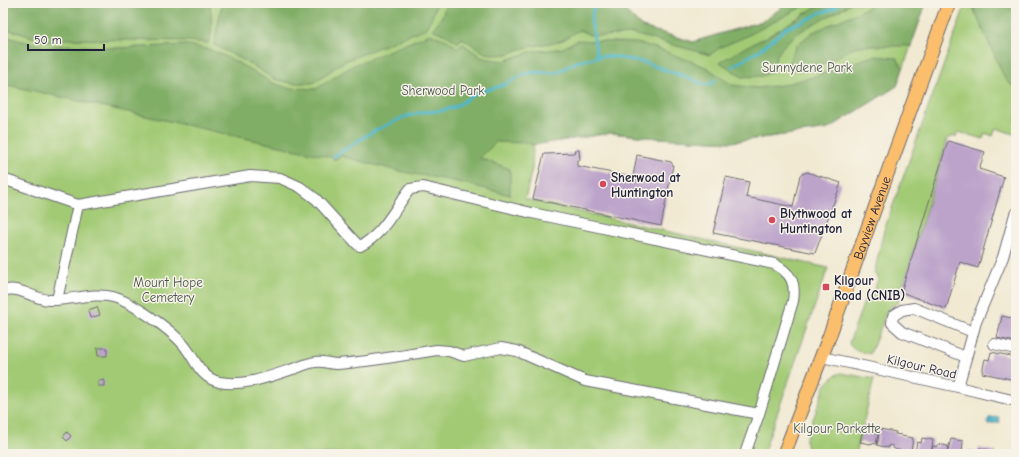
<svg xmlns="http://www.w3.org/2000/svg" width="1019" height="457" viewBox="0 0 1019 457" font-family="'Comic Neue',sans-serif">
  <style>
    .green { fill: #a2ca75; stroke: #627658 }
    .forest { fill: #81ae66; stroke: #526850 }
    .water { fill: #4eb7cb; stroke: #386c83 }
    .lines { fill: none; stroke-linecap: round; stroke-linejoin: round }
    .stream { stroke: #4eb7cb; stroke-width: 3 }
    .building { fill: #bca3ca }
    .minor-casing { stroke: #6a6870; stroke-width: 12 }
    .major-casing { stroke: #6a6870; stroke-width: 15 }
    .minor { stroke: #fff; stroke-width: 10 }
    .major { stroke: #fabe6d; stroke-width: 13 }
    .poi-dot { fill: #d1495b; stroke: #f7f3e8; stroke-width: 1.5 }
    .labels { text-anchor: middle; stroke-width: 3; stroke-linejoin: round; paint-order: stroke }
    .park-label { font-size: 13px; fill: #48544c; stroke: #f7f3e8 }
    .poi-label { font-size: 13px; font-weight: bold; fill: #22223b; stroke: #f7f3e8; text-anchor: start }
    .street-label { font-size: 13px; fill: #22223b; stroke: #f7f3e8 }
  </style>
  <rect width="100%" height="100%" fill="#f7f3e8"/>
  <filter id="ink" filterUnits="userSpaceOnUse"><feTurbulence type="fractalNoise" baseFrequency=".025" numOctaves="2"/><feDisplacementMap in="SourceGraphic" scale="8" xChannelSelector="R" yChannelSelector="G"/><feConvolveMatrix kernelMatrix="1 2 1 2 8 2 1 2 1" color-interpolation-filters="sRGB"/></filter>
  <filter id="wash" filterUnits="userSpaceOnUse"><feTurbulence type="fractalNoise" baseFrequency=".012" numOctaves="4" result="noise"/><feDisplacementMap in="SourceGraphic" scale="16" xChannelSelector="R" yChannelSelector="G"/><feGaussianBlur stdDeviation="0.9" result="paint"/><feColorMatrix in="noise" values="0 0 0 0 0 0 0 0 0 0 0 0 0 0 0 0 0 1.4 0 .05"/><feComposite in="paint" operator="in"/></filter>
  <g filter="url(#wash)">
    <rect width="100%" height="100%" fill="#f1e9d2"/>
    <!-- green -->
    <path class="green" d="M3 3H588L642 27 693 42 763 21 788 3H926L897 86 828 129 731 142 658 138 611 133 533 145 532 169 525 199 828 268 763 454H3Z
      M966 3H1016V135L996 128 993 136 985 133 983 139 958 132 956 137 951 136V138H948L898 303 890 307 887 312 870 354C861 352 853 352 849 343L865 299 870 300 879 277 874 274 884 230Z
      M841 373 874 379 856 454C845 454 814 457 807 447 805 444 806 441 806 438L826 384 835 375Z"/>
    <!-- forest -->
    <path class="forest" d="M3 3H210C211 16 214 32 208 43L186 41 66 39 48 42 3 28Z
      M222 3H437L432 17 426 28 343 62 313 83H291L274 79 247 62 214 45Z
      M445 3H622L623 8 642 27 693 42 763 21 788 3H809L747 36 719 48 710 55 633 34 603 36 590 35 579 30 563 40 554 43 543 44 520 49 508 54 499 55 485 53 462 38 458 43 450 37 432 29C439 22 445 14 445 3Z
      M822 3H851C829 19 794 28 779 52 775 57 774 66 772 72L762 76 742 77 720 62 746 47 767 37Z
      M875 3H926L911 46H857L827 62 797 71 789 65 791 56 798 44 813 32 859 12Z
      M971 3H1016V89L1005 79Z
      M430 34 447 40 458 48 463 44 483 58 504 61 533 51 550 50 563 48 577 40 636 43 656 48 706 67 732 85 757 88 782 85 813 77 847 64 875 56 897 58 903 68 897 86 828 129 731 142 658 138 611 133 533 145 528 143 496 142 480 158 510 169V195L458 182 398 171 341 156 334 160 331 157 302 151 3 84V35L14 39 47 47 66 45 115 48 188 45 211 50 231 59 273 83 288 88 316 89 352 66Z"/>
    <!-- water -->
    <path class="water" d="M997 417H999L1000 422 989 424 987 423 989 418Z"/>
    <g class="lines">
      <!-- stream -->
      <path class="stream" d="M595 3 591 19 597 57
        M732 67 761 49 786 28 813 17 821 12 827 11 835 8 839 3
        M334 156 374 131 404 117 423 112 440 111 455 107 476 93 504 85 522 75 534 72 556 73 576 62 602 56 615 57 643 62 692 79 702 84 710 85 715 80"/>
    </g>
    <g id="blocks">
      <!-- building -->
      <path class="building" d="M948 141 985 152 979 169 1004 177 978 268 960 262 946 309 901 292Z
        M574 150H579L580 160H577V166L633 177 637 155 671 162 673 165 661 226 533 199 544 154 575 153Z
        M807 172 841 183 815 253 713 233 726 177 749 182 746 197 793 207 800 175Z
        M1015 278H1016V295L1012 294Z
        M97 307 100 315 90 318 88 310Z
        M1002 316 1016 319V342L997 338Z
        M97 348H107V356H98Z
        M991 352 1016 357V380L982 373 985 359 989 360Z
        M104 380V386H98V381Z
        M863 426 875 428 874 433 878 434 876 444 871 443V444L860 442Z
        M880 429 896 432 895 434 902 435 901 436 913 438 911 452 897 450 893 448V446L889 445 888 448 877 445Z
        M67 432 71 436 67 441 63 437Z
        M922 438 933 440 931 454 915 452 917 442 921 443Z
        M951 439 963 441 962 454H947Z
        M938 444 948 446 947 454H931L933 446 937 447Z
        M979 448 996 452V454H978Z
        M969 450 978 452 977 454H968Z"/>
    </g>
  </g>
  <g filter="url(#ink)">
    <use href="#blocks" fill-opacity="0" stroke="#6a6870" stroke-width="1"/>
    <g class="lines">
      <defs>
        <path id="minor" d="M3 179 78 205 250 176 280 178 300 187 316 199 357 244 360 246C383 235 395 208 410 189L423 187 532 213 774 264C791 273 796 282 793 301L759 414 745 454
          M3 291C19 285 33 299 49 300 69 301 93 292 113 297 132 302 170 329 183 344 195 358 199 377 219 382 246 387 274 375 299 367 305 365 311 362 316 362 323 361 331 364 337 364 370 362 404 355 437 350L449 351 464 356 501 348 517 351 585 381 759 414
          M57 300 78 205
          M994 344 1016 349
          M822 357 958 387 1016 401
          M966 357 902 332 892 323 893 316 902 310 914 308 973 332
          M958 387 976 322 1003 257 1015 214"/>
        <g id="major">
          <path id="s1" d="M784 454 829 337 886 177 949 3"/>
        </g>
      </defs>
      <!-- minor casing -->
      <use href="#minor" class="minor-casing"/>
      <!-- major casing -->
      <use href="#major" class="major-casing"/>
      <!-- minor -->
      <use href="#minor" class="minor"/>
      <!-- major -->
      <use href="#major" class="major"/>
    </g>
  </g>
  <!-- markers -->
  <g class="poi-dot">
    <circle cx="603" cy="184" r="4"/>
    <circle cx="772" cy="220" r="4"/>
    <rect x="822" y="283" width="8" height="8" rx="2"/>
  </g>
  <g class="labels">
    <!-- park labels -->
    <g class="park-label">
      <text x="807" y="72">Sunnydene Park</text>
      <text x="443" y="95">Sherwood Park</text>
      <text x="168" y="287">Mount Hope<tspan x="168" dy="15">Cemetery</tspan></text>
      <text x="837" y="433">Kilgour Parkette</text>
    </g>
    <!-- poi labels -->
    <g class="poi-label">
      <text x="611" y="182">Sherwood at<tspan x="611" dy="15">Huntington</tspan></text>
      <text x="780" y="218">Blythwood at<tspan x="780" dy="15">Huntington</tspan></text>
      <text x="834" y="285">Kilgour<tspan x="834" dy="15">Road (CNIB)</tspan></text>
    </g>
    <!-- street labels -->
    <g class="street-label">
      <text dy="5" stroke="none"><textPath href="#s1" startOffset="252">Bayview Avenue</textPath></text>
      <text transform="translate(922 366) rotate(13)" y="5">Kilgour Road</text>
    </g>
  </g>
  <!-- margin -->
  <rect width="1019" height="457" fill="none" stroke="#f7f3e8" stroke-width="16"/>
  <!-- scale -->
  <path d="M28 44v6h76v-6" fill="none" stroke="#22223b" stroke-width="2"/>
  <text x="34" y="44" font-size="12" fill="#22223b" stroke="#f7f3e8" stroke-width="3" paint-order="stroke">50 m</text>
</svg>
